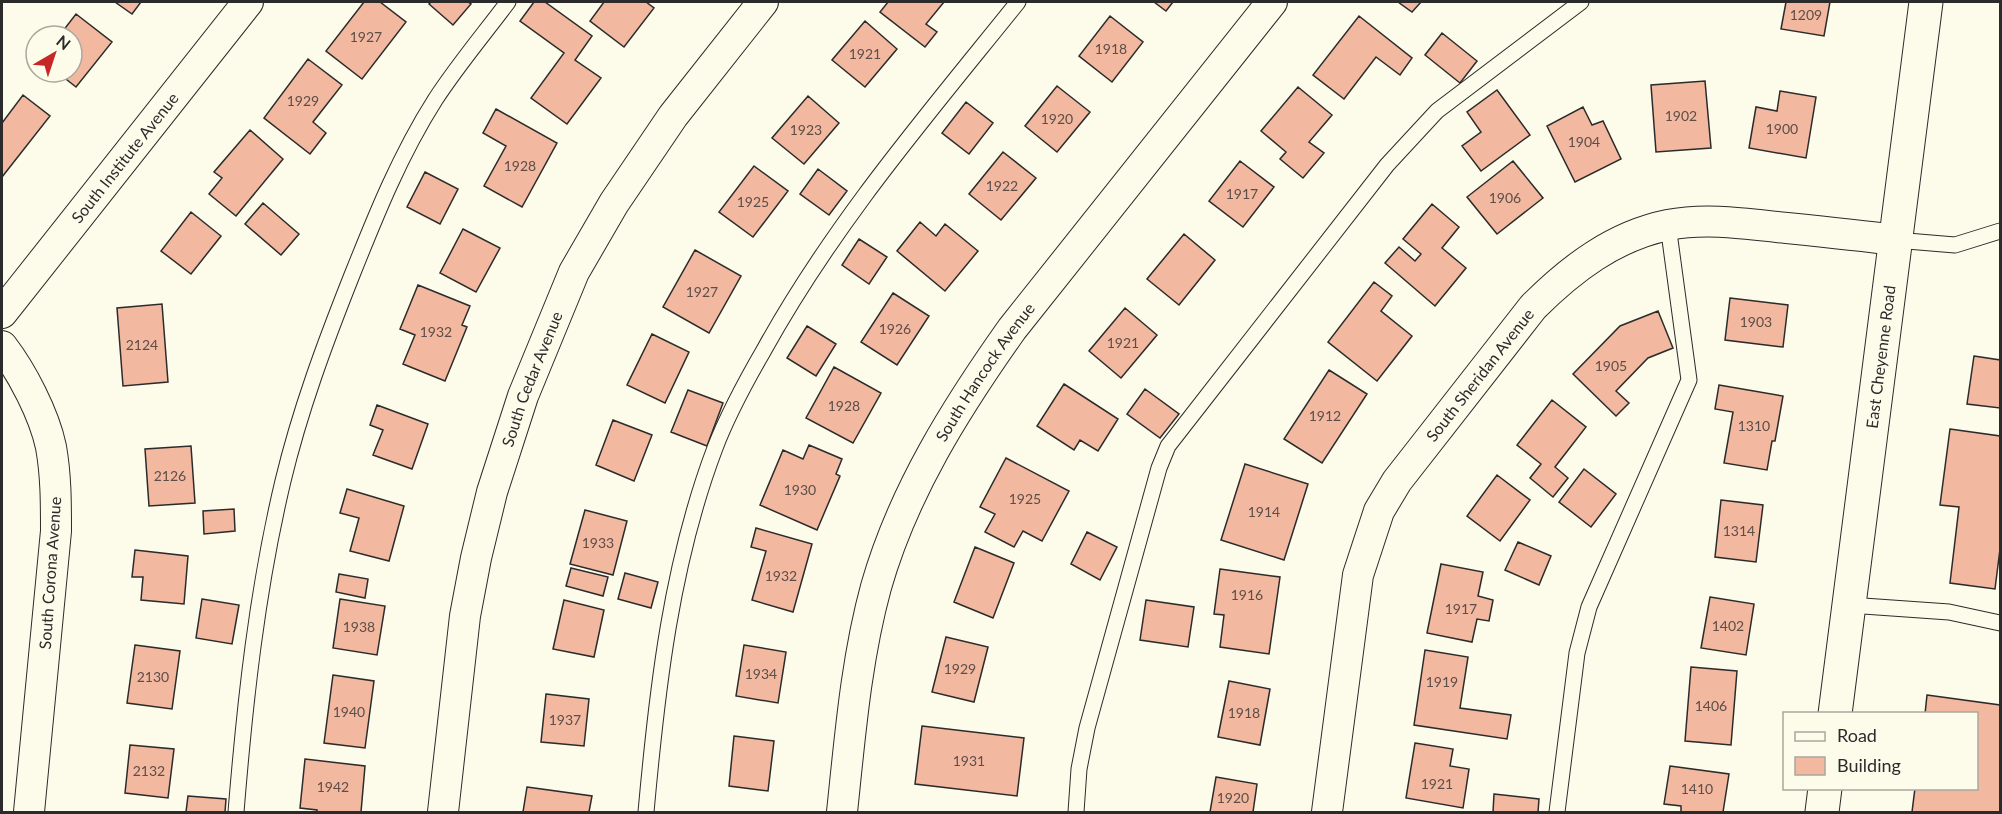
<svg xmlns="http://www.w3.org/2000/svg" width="2002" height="814" viewBox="0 0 2002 814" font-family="Lato,sans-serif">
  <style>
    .building { fill: #f2b8a0; stroke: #2b2b2b; stroke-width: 1.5 }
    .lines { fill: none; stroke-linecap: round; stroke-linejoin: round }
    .lane-casing { stroke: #2b2b2b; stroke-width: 17 }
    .street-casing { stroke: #2b2b2b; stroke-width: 32 }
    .secondary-casing { stroke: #2b2b2b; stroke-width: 35 }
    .lane { stroke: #fdfbea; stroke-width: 15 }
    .street { stroke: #fdfbea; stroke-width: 30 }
    .secondary { stroke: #fdfbea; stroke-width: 33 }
    .labels { text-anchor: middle; stroke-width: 4.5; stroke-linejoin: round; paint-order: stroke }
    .number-label { font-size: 14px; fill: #5d4e48 }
    .street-label { font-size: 16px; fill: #2b2b2b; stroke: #fdfbea }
  </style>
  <rect width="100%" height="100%" fill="#fdfbea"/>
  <!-- building -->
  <path class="building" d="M115 2H141L132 14Z
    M364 2H380L406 22 362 79 326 51Z
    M431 2H468L471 4 453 25 429 4Z
    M534 2H545L592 36 575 60 601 78 567 124 531 98 564 53 520 21Z
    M604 2H646L654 8 624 47 590 21Z
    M888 2H944L926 24 937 32 925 47 880 12Z
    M1154 2H1173L1166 11Z
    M1398 2H1421L1412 12Z
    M1786 2H1830L1824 36 1781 29Z
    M76 14 112 42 76 87 57 72H72V36H59Z
    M1110 16 1143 42 1112 82 1079 56Z
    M1359 16 1412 58 1400 75 1376 57 1344 99 1313 75Z
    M865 21 897 49 865 87 832 60Z
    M1442 33 1477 61 1460 83 1425 55Z
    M308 59 342 85 313 122 326 133 310 154 264 118Z
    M1705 81 1711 148 1656 152 1651 85Z
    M1057 86 1090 112 1057 152 1025 126Z
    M1298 87 1332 115 1309 142 1324 153 1303 178 1280 159 1286 152 1261 131Z
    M1497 90 1530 135 1481 171 1462 146 1481 132 1467 112Z
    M1780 91 1816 97 1806 158 1749 148 1756 107 1777 111Z
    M23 95 50 116 2 177V123Z
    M808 96 839 123 804 164 772 138Z
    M966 102 993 123 969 154 942 133Z
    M1583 107 1592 125 1603 121 1621 159 1575 182 1547 126Z
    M496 109 557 143 522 207 484 186 506 146 483 133Z
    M250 130 283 159 236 216 209 194 222 178 214 172Z
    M1003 152 1036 178 1001 220 969 194Z
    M1240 161 1274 187 1243 227 1209 201Z
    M1513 161 1543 198 1497 234 1467 197Z
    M754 166 788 191 753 237 719 212Z
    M818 169 847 191 829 215 800 194Z
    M425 172 458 189 440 224 407 207Z
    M263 203 299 234 281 255 245 224Z
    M1432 204 1459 227 1442 248 1466 268 1435 306 1385 263 1399 247 1415 261 1421 254 1403 239Z
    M191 212 221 236 191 274 161 251Z
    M920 222 936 236 945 224 978 251 945 291 897 251Z
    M463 229 500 248 476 292 440 273Z
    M1184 234 1215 260 1179 305 1147 279Z
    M859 239 887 257 869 284 842 265Z
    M695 250 741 276 709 333 663 307Z
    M1374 282 1392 296 1381 311 1412 336 1377 381 1328 342Z
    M418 285 470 306 462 325 467 327 445 381 403 364 415 335 400 329Z
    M893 293 929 316 897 365 861 342Z
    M1730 298 1788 305 1783 347 1725 340Z
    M162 304 168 382 123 386 117 308Z
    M1125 308 1157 335 1121 378 1089 351Z
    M1658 311 1673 348 1648 358 1616 391 1629 403 1616 416 1573 374 1620 326Z
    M807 326 836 344 816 376 787 358Z
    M652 334 689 352 665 403 627 385Z
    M1974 356 2000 360V408L1967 404Z
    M834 367 881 393 853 443 806 418Z
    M1329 370 1367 394 1322 463 1284 439Z
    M1064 384 1118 419 1098 451 1080 440 1074 450 1037 426Z
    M1719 385 1783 396 1775 441H1772L1767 470 1724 463 1733 412 1715 409Z
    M1145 389 1179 414 1160 438 1127 414Z
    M688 390 723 403 707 446 671 432Z
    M1552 400 1586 427 1555 467 1568 478 1553 497 1530 478 1541 464 1517 445Z
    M377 405 428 424 412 469 373 455 383 430 370 425Z
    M613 420 652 435 634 481 596 465Z
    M1950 429 2000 436V549L1995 589 1950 583 1959 507 1940 505Z
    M809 445 842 459 836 474 840 476 817 530 760 505 783 450 803 459Z
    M191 446 195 503 149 506 145 449Z
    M1006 458 1069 491 1042 541 1023 531 1014 547 985 532 995 514 980 507Z
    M1245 464 1308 484 1284 560 1221 540Z
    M1584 469 1616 494 1591 527 1559 502Z
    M1497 475 1530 500 1500 541 1467 516Z
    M347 489 404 506 389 561 350 551 359 518 340 513Z
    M1721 500 1763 505 1756 562 1715 557Z
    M234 509 235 531 204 534 203 511Z
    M585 510 627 521 613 575 570 564Z
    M756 528 812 544 793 612 752 600 766 551 751 547Z
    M1087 532 1117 547 1100 580 1071 564Z
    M1518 542 1551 556 1539 585 1505 570Z
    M975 547 1014 563 993 618 954 602Z
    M135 550 188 556 184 604 141 600 143 577H132Z
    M1441 564 1483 572 1478 596 1493 600 1489 621 1477 619 1472 642 1427 633Z
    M571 568 608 577 603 596 566 586Z
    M1220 569 1280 577 1269 654 1220 647 1224 615 1214 614Z
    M625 573 658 582 651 608 618 599Z
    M339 574 368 579 365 598 336 592Z
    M1710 597 1754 604 1746 655 1701 648Z
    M202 599 239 605 232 644 196 638Z
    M340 599 385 606 377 655 333 648Z
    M564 600 604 610 594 657 553 649Z
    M1146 600 1194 607 1188 647 1140 640Z
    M946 637 988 647 974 702 932 692Z
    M135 645 180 651 172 709 127 703Z
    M744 645 786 652 778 703 736 696Z
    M1425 650 1468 657 1460 708 1511 715 1507 739 1414 725Z
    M1691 667 1737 671 1731 745 1685 741Z
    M333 675 374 681 365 748 324 743Z
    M1229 681 1270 689 1260 745 1218 737Z
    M546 694 589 699 584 746 541 742Z
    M1927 695 2000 705V812H1912L1915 788H1976V714H1925Z
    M922 726 1024 738 1017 796 915 784Z
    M734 736 774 741 768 791 729 786Z
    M1415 743 1453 749 1450 766 1469 769 1463 808 1406 798Z
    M130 745 174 749 168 798 125 793Z
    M305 759 365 766 361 812H317V810L300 808Z
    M1670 766 1729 774 1723 812H1681V806L1664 804Z
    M1216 777 1257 784 1253 812H1210Z
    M527 787 592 796 589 812H523Z
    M1494 794 1539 799 1538 812H1493Z
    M188 796 226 799 225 812H186Z"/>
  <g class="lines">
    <defs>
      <path id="lane" d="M1895 240 1955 245 2000 231
        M1849 605 1949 612 2000 623
        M236 812C245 701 257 590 283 481 300 410 325 343 352 275 376 215 400 155 435 100 457 66 484 34 508 2
        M646 812C657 690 671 564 715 448 728 414 746 381 764 350 834 223 928 114 1018 2
        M1076 812 1079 769 1087 728 1159 468 1168 446 1387 165 1437 111 1581 2
        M1557 812 1577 653 1589 607 1689 380 1668 225"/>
      <g id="street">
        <path id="s1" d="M2 313 248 2"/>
        <path d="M2 346C22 372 44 414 51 447 56 475 56 503 56 531L29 812"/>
        <path id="s2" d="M443 812 465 616 476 558 492 492 523 396 574 272 614 203 673 116 763 2"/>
        <path id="s3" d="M842 812C850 737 856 660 876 587 903 492 956 408 1012 329L1272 2"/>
        <path id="s4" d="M1327 812 1358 575 1379 511 1397 481 1533 307C1571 269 1614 236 1668 225 1704 218 1741 223 1777 227 1816 231 1856 235 1895 240"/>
      </g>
      <g id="secondary">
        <path id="s5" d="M1835 714 1926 2"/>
        <path d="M1822 812 1825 788"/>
      </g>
    </defs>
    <!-- lane casing -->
    <use href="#lane" class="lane-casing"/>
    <!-- street casing -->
    <use href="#street" class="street-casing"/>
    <!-- secondary casing -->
    <use href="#secondary" class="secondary-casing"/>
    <!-- lane -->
    <use href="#lane" class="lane"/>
    <!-- street -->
    <use href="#street" class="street"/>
    <!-- secondary -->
    <use href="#secondary" class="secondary"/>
  </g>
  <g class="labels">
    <!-- number labels -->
    <g class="number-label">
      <text x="1806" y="20">1209</text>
      <text x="366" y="42">1927</text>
      <text x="1111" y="54">1918</text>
      <text x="865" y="59">1921</text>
      <text x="303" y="106">1929</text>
      <text x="1681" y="121">1902</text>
      <text x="1057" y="124">1920</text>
      <text x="1782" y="134">1900</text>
      <text x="806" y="135">1923</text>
      <text x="1584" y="147">1904</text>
      <text x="520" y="171">1928</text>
      <text x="1002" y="191">1922</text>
      <text x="1242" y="199">1917</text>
      <text x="1505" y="203">1906</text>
      <text x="753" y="207">1925</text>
      <text x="702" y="297">1927</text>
      <text x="1756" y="327">1903</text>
      <text x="895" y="334">1926</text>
      <text x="436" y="337">1932</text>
      <text x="1123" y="348">1921</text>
      <text x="142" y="350">2124</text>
      <text x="1611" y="371">1905</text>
      <text x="844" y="411">1928</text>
      <text x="1325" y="421">1912</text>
      <text x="1754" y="431">1310</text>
      <text x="170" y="481">2126</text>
      <text x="800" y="495">1930</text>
      <text x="1025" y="504">1925</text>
      <text x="1264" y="517">1914</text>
      <text x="1739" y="536">1314</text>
      <text x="598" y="548">1933</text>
      <text x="781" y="581">1932</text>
      <text x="1247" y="600">1916</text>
      <text x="1461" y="614">1917</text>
      <text x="1728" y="631">1402</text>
      <text x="359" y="632">1938</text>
      <text x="960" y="674">1929</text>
      <text x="761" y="679">1934</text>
      <text x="153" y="682">2130</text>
      <text x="1442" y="687">1919</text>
      <text x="1711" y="711">1406</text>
      <text x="349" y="717">1940</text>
      <text x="1244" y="718">1918</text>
      <text x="565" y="725">1937</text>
      <text x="969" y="766">1931</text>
      <text x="149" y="776">2132</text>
      <text x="1437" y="789">1921</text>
      <text x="333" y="792">1942</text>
      <text x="1697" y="794">1410</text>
      <text x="1233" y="803">1920</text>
    </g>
    <!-- street labels -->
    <g class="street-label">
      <text dy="6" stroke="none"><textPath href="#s1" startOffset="198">South Institute Avenue</textPath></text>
      <text dy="6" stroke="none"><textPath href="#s5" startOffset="360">East Cheyenne Road</textPath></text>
      <text dy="6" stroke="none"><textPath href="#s3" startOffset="470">South Hancock Avenue</textPath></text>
      <text dy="6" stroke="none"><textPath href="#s4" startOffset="476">South Sheridan Avenue</textPath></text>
      <text dy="6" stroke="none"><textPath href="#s2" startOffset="444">South Cedar Avenue</textPath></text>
      <text transform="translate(50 573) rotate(-86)" y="6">South Corona Avenue</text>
    </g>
  </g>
  <!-- border -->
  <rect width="2002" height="814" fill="none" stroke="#2b2b2b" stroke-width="6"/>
  <!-- legend -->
  <rect x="1783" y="712" width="195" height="78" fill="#fdfbea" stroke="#a9a89e" stroke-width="1.5"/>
  <rect x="1795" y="732" width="30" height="9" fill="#fdfbea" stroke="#a9a89e" stroke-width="1.5"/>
  <text x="1837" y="742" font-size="18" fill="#2b2b2b">Road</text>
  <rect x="1795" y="757" width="30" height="18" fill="#f2b8a0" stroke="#a9a89e" stroke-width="1.5"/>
  <text x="1837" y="772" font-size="18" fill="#2b2b2b">Building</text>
  <!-- north arrow -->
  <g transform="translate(54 54) rotate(39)"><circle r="28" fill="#fdfbea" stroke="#a9a89e" stroke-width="1.5"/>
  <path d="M0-4.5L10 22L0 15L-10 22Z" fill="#c62828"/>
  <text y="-9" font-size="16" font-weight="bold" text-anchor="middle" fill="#2b2b2b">N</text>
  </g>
</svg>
